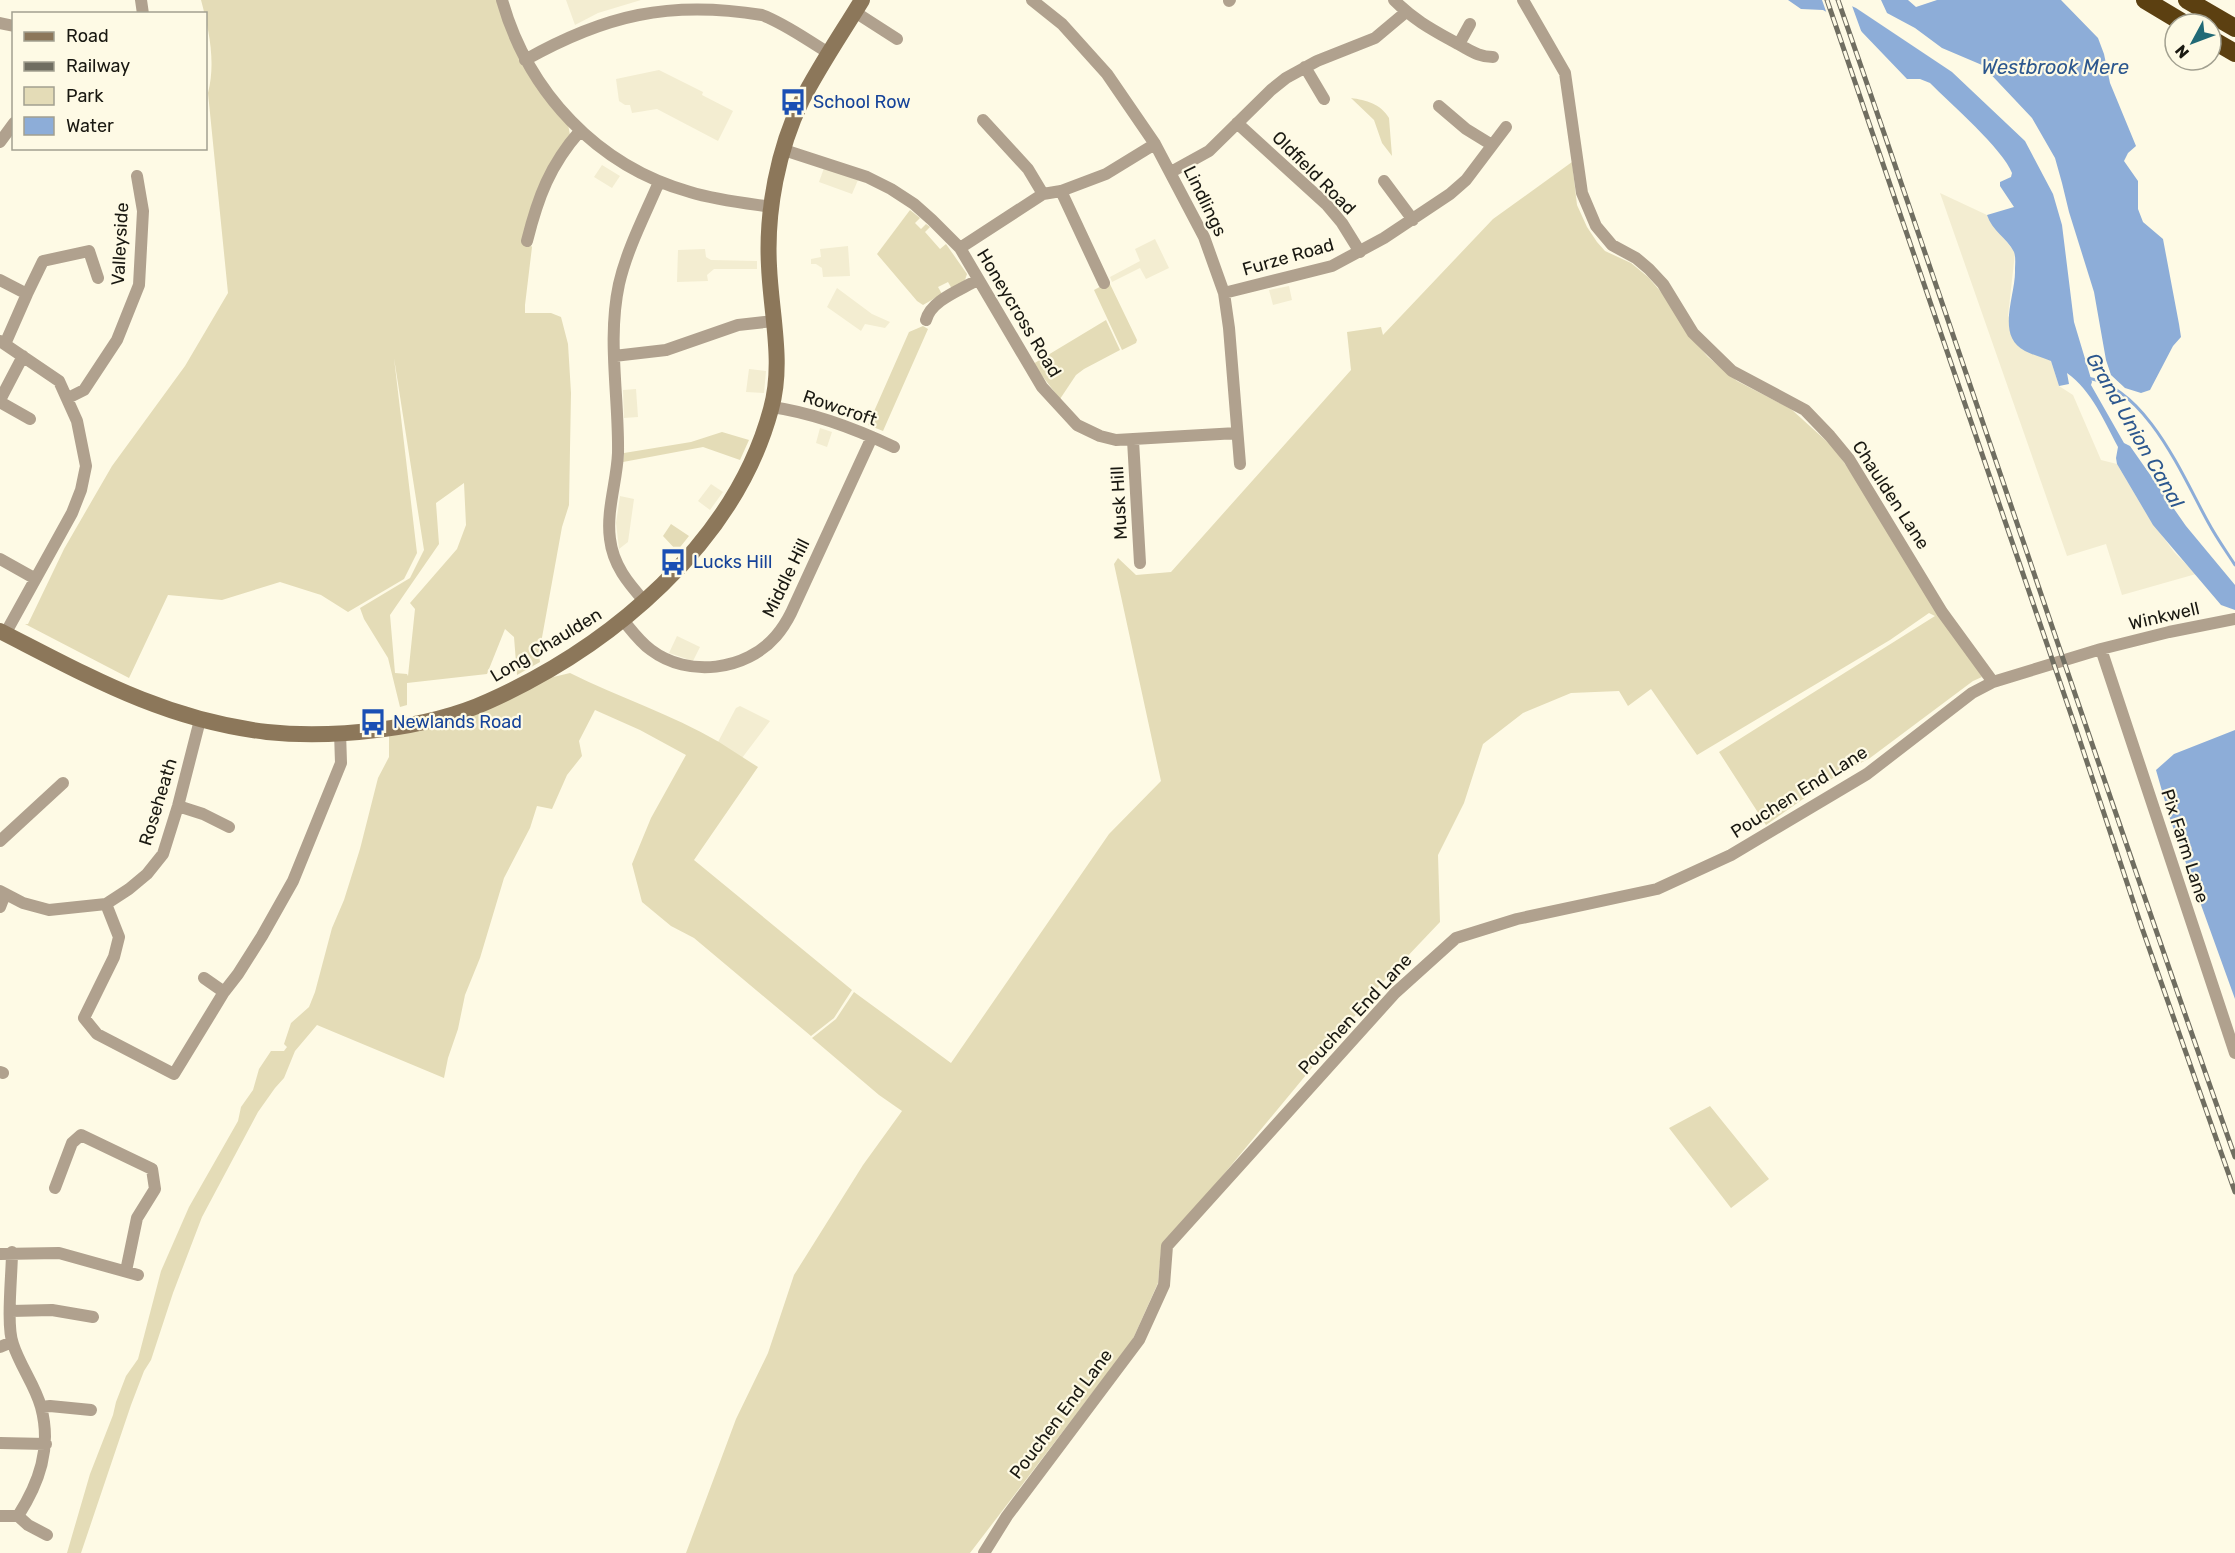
<svg xmlns="http://www.w3.org/2000/svg" width="2235" height="1553" viewBox="0 0 2235 1553" font-family="Rubik,sans-serif">
  <style>
    .built { fill: #f3edd1 }
    .green { fill: #e4dcb7; fill-rule: evenodd }
    .water { fill: #8dadd8 }
    .pier { fill: #fefae5 }
    .lines { fill: none; stroke-linecap: round; stroke-linejoin: round }
    .stream { stroke: #8dadd8; stroke-width: 3 }
    .street { stroke: #b0a18e; stroke-width: 12 }
    .secondary { stroke: #8c775a; stroke-width: 16 }
    .highway { stroke: #5c4011; stroke-width: 18 }
    .rail-casing { stroke: #706e61; stroke-width: 5 }
    .rail { stroke: #fefae5; stroke-width: 3; stroke-dasharray: 9; stroke-linecap: butt }
    .labels { text-anchor: middle; stroke-width: 4.5; stroke-linejoin: round; paint-order: stroke }
    .transit-label { font-size: 18px; fill: #164399; stroke: #fefae5; text-anchor: start }
    .street-label { font-size: 18px; fill: #191811; stroke: #fefae5 }
    .water-label { font-size: 20px; font-style: italic; fill: #2c578e; stroke: #fefae5 }
  </style>
  <rect width="100%" height="100%" fill="#fefae5"/>
  <!-- built -->
  <path class="built" d="M566 0H641L598 13 575 25Z
    M659 70 703 92 702 95 733 111 718 141 657 109 632 113 630 105H625L619 101 616 79Z
    M602 165 620 176 612 188 594 177Z
    M824 168 858 180 852 194 819 182Z
    M1940 193 1987 215 2015 253 2008 316 2051 361 2059 386 2073 395 2101 460 2117 464 2146 513 2174 552 2196 574 2122 595 2106 544 2067 556Z
    M1155 239 1169 268 1146 279 1140 268 1112 282 1110 277 1140 261 1135 249Z
    M848 246 850 276 823 277 822 268 816 264H811V259L821 257 820 249Z
    M705 249 706 257 711 260 757 261V269H714L707 275 708 281 677 282 678 250Z
    M1289 286 1292 300 1273 305 1269 290Z
    M837 288 872 314 890 322 885 328 865 324 861 331 827 307Z
    M749 369 766 371 764 393 746 392Z
    M636 389 638 417 624 418 623 390Z
    M820 428 832 432 827 447 816 443Z
    M711 484 723 492 710 510 698 501Z
    M620 496 634 499 628 542 619 549 616 523Z
    M677 636 700 647 693 661 669 653Z
    M740 706 770 721 742 758 718 742 736 708Z"/>
  <!-- green -->
  <path class="green" d="M201 0H498L568 124 570 135 526 239 532 247 525 305V313H551L561 317 568 344 571 393 569 505 562 527 539 654 540 662 517 675 514 637 505 629 487 674 407 683V705L400 707 388 658 364 619 360 608 410 578 424 550 394 358 417 553 404 579 348 612 321 595 280 582 222 600 168 595 129 678 25 624H28L64 549 112 466 185 366 228 293 208 93C216 62 209 30 201 0ZM464 483 466 525 457 549 410 603 415 609 408 676 407 674 395 673 390 615 439 544 436 503Z
    M1351 98C1366 100 1381 104 1389 118L1392 156 1382 143 1374 120Z
    M1572 162 1577 205 1587 227 1597 242 1605 251 1631 263 1648 277 1669 301 1688 334 1708 357 1737 381 1791 409 1834 448 1869 499 1982 677 1973 681 1870 758 1836 776 1766 825 1719 752 1935 616 1929 613 1890 640 1697 755 1651 689 1628 706 1619 691 1571 693 1523 713 1483 744 1464 803 1438 855 1440 922 1383 982 1161 1250 1158 1283 1132 1341 970 1553H686L736 1419 768 1353 794 1275 863 1165 902 1111 879 1095 812 1038 836 1019 854 992 951 1063 1109 834 1161 781 1114 564 1118 558 1136 575 1171 572 1351 370 1347 332 1381 327 1383 335 1493 219Z
    M910 210 920 218 915 223 921 229 926 224 930 227 925 232 940 249 946 244 967 274 965 280 952 289 948 282 938 287 942 294 923 305 917 301 877 254Z
    M1109 282 1137 340 1136 343 1122 350 1094 290Z
    M1106 320 1120 350 1084 369 1076 375 1060 399 1033 364Z
    M923 326 928 329 883 431 868 425 909 332Z
    M722 432 749 440 740 460 703 447 623 462 624 453 691 442Z
    M671 524 689 536 677 551 663 536Z
    M570 673C618 697 671 714 719 742 732 750 745 759 758 767L694 860 852 990 834 1018 811 1036 694 938 671 926 642 902 632 864 651 818 686 755 640 730 595 710 579 741 582 756 567 775 552 809 537 806 530 828 504 878 480 958 465 995 458 1029 448 1058 444 1078 317 1025 295 1051 284 1078 275 1088 258 1112 202 1217 173 1293 151 1360 144 1371 131 1405 81 1553H67L90 1474 113 1415 116 1402 126 1376 138 1359 161 1271 189 1207 238 1121 241 1107 253 1090 259 1069 271 1051H284L287 1047 284 1044 291 1023 309 1007 315 992 332 928 344 900 360 849 378 778 389 757V733L545 679Z
    M1710 1106 1769 1179 1731 1208 1669 1128Z"/>
  <!-- water -->
  <path class="water" d="M1788 0H1838L1856 8 1952 72 2025 141 2053 194 2062 225 2074 322 2092 382 2091 385 2124 443 2130 446 2186 526 2235 585V610L2221 605 2153 525 2117 464 2116 458 2118 447C2104 421 2092 391 2067 373L2069 384 2059 386 2051 361C2043 358 2033 355 2025 351 1995 336 2016 295 2015 270 2015 265 2016 257 2014 252 2007 238 1992 231 1987 215L2014 207 2000 186V182L2011 177 2012 173C2003 149 1950 103 1930 83L1920 79H1907L1860 30 1823 10 1801 9Z
    M1881 0H1908L1916 7 1937 0H2061L2098 38 2104 54 2110 83 2136 146 2128 153 2124 161 2138 181V209L2143 222 2163 239 2179 324 2181 337 2173 346 2150 390 2141 393 2125 388 2111 375 2106 360 2094 292 2069 212 2062 183 2055 158 2032 118 1982 65 1942 48 1915 28 1887 13Z
    M2235 730V999L2170 819 2156 770 2174 754Z"/>
  <!-- pier -->
  <path class="pier" d="M1822 0H1845L1851 3 1864 39 1858 33 1828 17Z"/>
  <g class="lines">
    <!-- stream -->
    <path class="stream" d="M2088 378C2147 389 2182 475 2208 522 2216 537 2226 551 2235 565"/>
    <!-- street -->
    <path class="street" d="M141 0 143 14
      M502 0C528 92 597 166 690 192 716 200 744 203 772 207
      M1032 0 1062 24 1107 74 1155 144 1204 237 1224 293 1229 328 1240 464
      M1394 0C1415 21 1433 30 1458 44 1470 50 1478 57 1493 57
      M1523 0 1565 73 1582 193 1596 226 1612 245 1636 258 1649 269 1663 284 1693 333 1732 371 1805 410 1830 436 1849 459 1942 612 1993 682
      M1229 1 1230 0
      M855 12 897 39
      M0 23 14 26
      M1459 44 1470 24
      M525 60C605 15 669 0 762 15 786 24 807 40 829 53
      M1305 67 1324 99
      M1439 106 1466 129 1492 145
      M983 120 1028 169 1043 194
      M1237 123 1326 204 1342 223 1360 252
      M0 142 14 123
      M784 150 867 177 891 189 914 204 932 220 960 248 1042 387 1077 425 1100 436 1116 440 1237 433
      M1171 172 1209 151 1271 90 1286 78 1317 61 1375 38 1406 12
      M1384 181 1413 220
      M1061 191 1104 283
      M527 241C538 197 550 165 580 131
      M960 248 1043 194 1061 191 1106 174 1155 144
      M0 280 27 294 5 344
      M1224 293 1332 266 1384 238 1450 194 1466 180 1506 127
      M27 294 43 261 89 251 98 278
      M926 320C931 300 961 290 977 280
      M0 341 59 381 77 421 86 466 81 490 72 513 5 634
      M614 356 666 350 738 325 774 321
      M68 398 84 390 117 340 139 285 143 211 137 176
      M0 400 23 356
      M0 402 30 419
      M772 407C814 413 856 429 894 447
      M1133 440 1140 563
      M0 559 34 578
      M645 602C628 583 613 565 610 539 606 511 617 481 618 453 619 396 607 340 619 284 627 249 645 215 659 182
      M623 620C632 631 640 642 651 650 688 678 746 671 776 636 782 629 787 621 791 613L872 437
      M2101 649 2235 1053
      M178 806 203 814 229 827
      M0 841 63 783
      M0 891 23 903 49 910 106 904 129 889 147 874 163 854 178 806 200 720
      M106 904 119 937 114 957 84 1018 97 1034 174 1074 224 992 238 974 262 936 293 881 341 763 340 732
      M0 907 5 894
      M204 978 224 992
      M0 1072 3 1073
      M55 1188 72 1143 81 1135 152 1169 155 1189 137 1218 126 1271
      M0 1254 59 1253 138 1275
      M11 1311 52 1310 93 1317
      M0 1347 12 1342
      M41 1407 50 1406 91 1410
      M0 1443 46 1444
      M0 1516H18C39 1483 52 1448 41 1407 35 1385 20 1366 13 1344 6 1326 12 1274 12 1252
      M18 1516 28 1525 47 1535
      M984 1553 1007 1516 1139 1340 1164 1285 1167 1246 1395 993 1456 938 1517 919 1657 889 1731 855 1867 774 1972 693 1993 682 2101 649 2169 632 2235 619"/>
    <!-- secondary -->
    <path class="secondary" d="M0 631C90 677 165 720 267 732 334 739 428 729 489 701 611 646 735 543 771 409 784 363 771 314 769 266 766 211 778 149 802 100 820 65 842 33 862 0"/>
    <!-- highway -->
    <path class="highway" d="M2145 0 2185 24
      M2187 0 2235 28
      M2211 39 2235 53"/>
    <defs>
      <path id="rail" d="M1827 0 2077 732 2142 928 2235 1192
        M1838 0C1972 385 2099 772 2235 1157"/>
    </defs>
    <!-- rail casing -->
    <use href="#rail" class="rail-casing"/>
    <!-- rail -->
    <use href="#rail" class="rail"/>
  </g>
  <!-- icons -->
  <defs>
    <symbol id="bus-bare" viewBox="-9 -9 18 18"><path d="M-5-6H5V4H4V6H2V4H-2V6H-4V4H-5ZM-3.5-4V0h7V-4ZM-3.5 1.2v1.5H-2V1.2ZM2 1.2v1.5H3.5V1.2Z" fill="#1a4fb4" stroke="#fefae5" stroke-width="2.5" paint-order="stroke"/></symbol>
  </defs>
  <g fill-rule="evenodd">
    <use href="#bus-bare" x="774" y="83" width="38" height="38"/>
    <use href="#bus-bare" x="654" y="543" width="38" height="38"/>
    <use href="#bus-bare" x="354" y="703" width="38" height="38"/>
  </g>
  <g class="labels">
    <!-- transit labels -->
    <g class="transit-label">
      <text x="813" y="108">School Row</text>
      <text x="693" y="568">Lucks Hill</text>
      <text x="393" y="728">Newlands Road</text>
    </g>
    <!-- street labels -->
    <g class="street-label">
      <text transform="translate(1314 173) rotate(45)" y="6">Oldfield Road</text>
      <text transform="translate(1205 201) rotate(64)" y="6">Lindlings</text>
      <text transform="translate(120 244) rotate(-87)" y="6">Valleyside</text>
      <text transform="translate(1288 257) rotate(-16)" y="6">Furze Road</text>
      <text transform="translate(1019 313) rotate(59)" y="6">Honeycross Road</text>
      <text transform="translate(840 408) rotate(19)" y="6">Rowcroft</text>
      <text transform="translate(1891 495) rotate(57)" y="6">Chaulden Lane</text>
      <text transform="translate(1119 503) rotate(-93)" y="6">Musk Hill</text>
      <text transform="translate(786 578) rotate(-64)" y="6">Middle Hill</text>
      <text transform="translate(2164 616) rotate(-13)" y="6">Winkwell</text>
      <text transform="translate(546 645) rotate(-31)" y="6">Long Chaulden</text>
      <text transform="translate(1799 792) rotate(-32)" y="6">Pouchen End Lane</text>
      <text transform="translate(158 802) rotate(-73)" y="6">Roseheath</text>
      <text transform="translate(2185 846) rotate(72)" y="6">Pix Farm Lane</text>
      <text transform="translate(1355 1014) rotate(-47)" y="6">Pouchen End Lane</text>
      <text transform="translate(1061 1414) rotate(-53)" y="6">Pouchen End Lane</text>
    </g>
    <!-- water labels -->
    <g class="water-label">
      <text x="2055" y="74">Westbrook Mere</text>
      <text transform="translate(2135 430) rotate(60)" y="7">Grand Union Canal</text>
    </g>
  </g>
  <!-- legend -->
  <rect x="12" y="12" width="195" height="138" fill="#fefae5" stroke="#a2a090" stroke-width="1.5"/>
  <rect x="24" y="32" width="30" height="9" fill="#8c775a" stroke="#a2a090" stroke-width="1.5"/>
  <text x="66" y="42" font-size="18" fill="#191811">Road</text>
  <rect x="24" y="62" width="30" height="9" fill="#706e61" stroke="#a2a090" stroke-width="1.5"/>
  <text x="66" y="72" font-size="18" fill="#191811">Railway</text>
  <rect x="24" y="87" width="30" height="18" fill="#e4dcb7" stroke="#a2a090" stroke-width="1.5"/>
  <text x="66" y="102" font-size="18" fill="#191811">Park</text>
  <rect x="24" y="117" width="30" height="18" fill="#8dadd8" stroke="#a2a090" stroke-width="1.5"/>
  <text x="66" y="132" font-size="18" fill="#191811">Water</text>
  <!-- north arrow -->
  <g transform="translate(2193 42) rotate(229)"><circle r="28" fill="#fefae5" stroke="#a2a090" stroke-width="1.5"/>
  <path d="M0-4.5L10 22L0 15L-10 22Z" fill="#216a76"/>
  <text y="-9" font-size="16" font-weight="bold" text-anchor="middle" fill="#191811">N</text>
  </g>
</svg>
